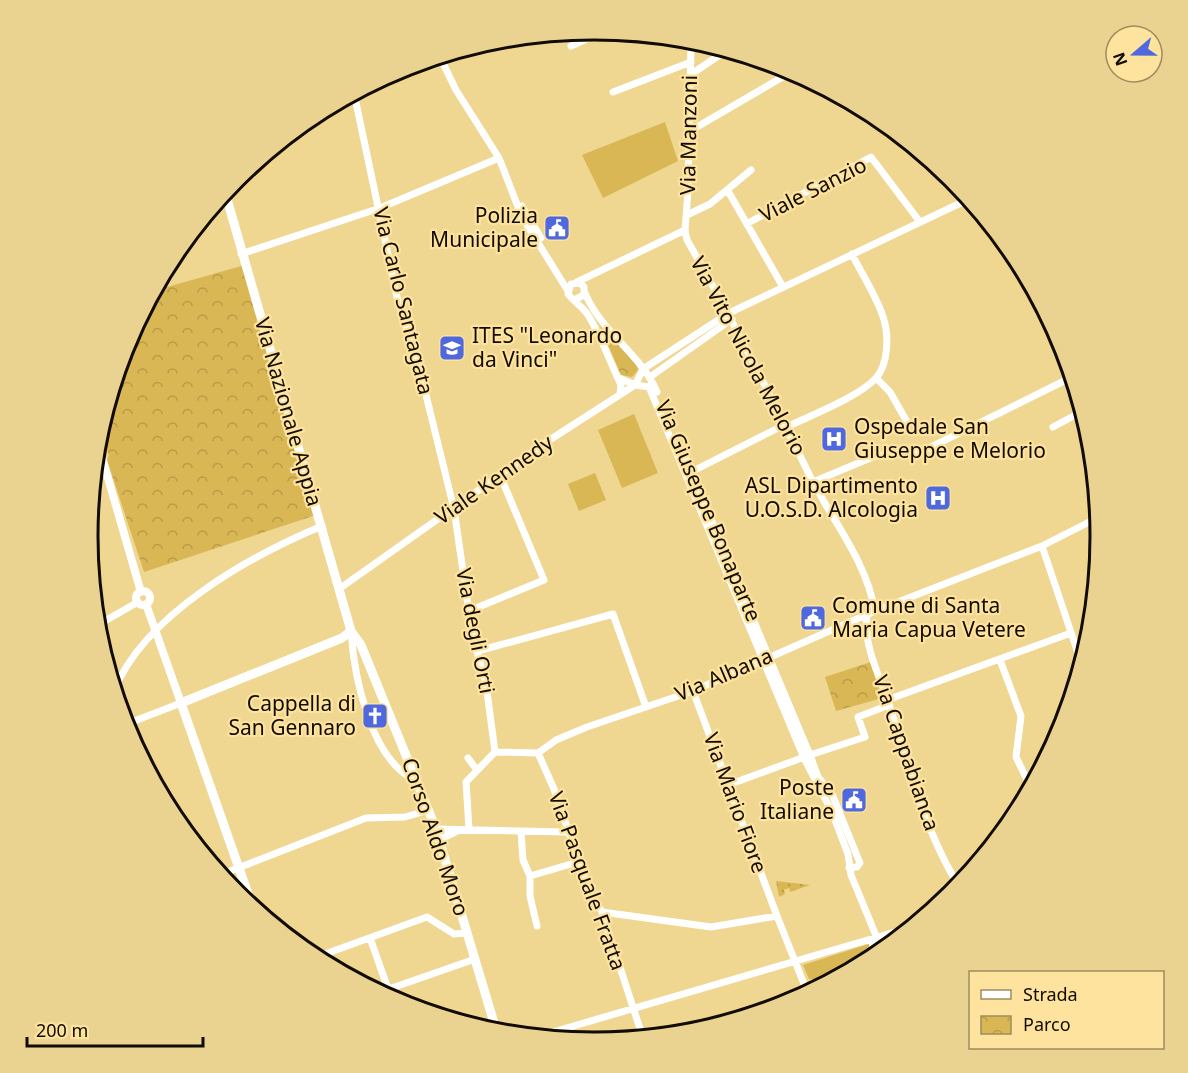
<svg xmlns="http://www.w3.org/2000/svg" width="1188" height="1073" viewBox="0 0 1188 1073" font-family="'Noto Sans',sans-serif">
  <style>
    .grass { fill: url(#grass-dots) }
    .park { fill: url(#park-crowns) }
    .garden { fill: #d9b754 }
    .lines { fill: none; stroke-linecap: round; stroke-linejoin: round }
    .minor { stroke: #fff; stroke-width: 7 }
    .tertiary { stroke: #fff; stroke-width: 8 }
    .secondary { stroke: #fff; stroke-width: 9 }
    .labels { text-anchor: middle; stroke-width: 4.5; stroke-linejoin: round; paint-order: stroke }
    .street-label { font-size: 21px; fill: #120b00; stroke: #fde39d }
    .poi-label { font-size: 21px; fill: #120b00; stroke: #fde39d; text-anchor: end }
    .rim { fill: none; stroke: #120b00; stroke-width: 3 }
  </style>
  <defs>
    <pattern id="grass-dots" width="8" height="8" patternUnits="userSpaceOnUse" patternTransform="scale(1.5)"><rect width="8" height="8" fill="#d9b754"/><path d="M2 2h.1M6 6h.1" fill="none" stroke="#b99c47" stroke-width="1.8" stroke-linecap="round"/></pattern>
    <pattern id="park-crowns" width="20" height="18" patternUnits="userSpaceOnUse" patternTransform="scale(1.5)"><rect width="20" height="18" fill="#d9b754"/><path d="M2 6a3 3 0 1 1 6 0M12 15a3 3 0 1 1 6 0" fill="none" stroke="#b99c47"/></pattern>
  </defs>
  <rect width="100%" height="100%" fill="#efd691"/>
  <!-- grass -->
  <path class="grass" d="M776 881 810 885 790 892 789 888 784 890 785 894 779 897Z"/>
  <!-- park -->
  <path class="park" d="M245 265 319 514 144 572 107 460 109 455 100 429 126 342 153 291Z
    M600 326 636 363 638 370 632 377 621 375Z
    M874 661 886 697 836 711 825 677Z"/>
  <!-- garden -->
  <path class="garden" d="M665 122 678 161 603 198 582 155Z
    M634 414 658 473 622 488 598 430Z
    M595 473 606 500 579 511 568 484Z
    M869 944 871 960 814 990 813 979H809L803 965Z"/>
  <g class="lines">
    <!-- minor -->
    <path class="minor" d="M691 40 688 191 685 230 687 240C732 318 772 399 812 480 834 523 866 561 875 611
      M571 46 604 31
      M440 57 456 90 499 158 522 217 568 291
      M690 75 727 50
      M613 92 691 62
      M354 93 397 297 426 395 454 509 472 633 486 684 495 752
      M690 131 793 71
      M728 191 783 287
      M522 206 541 238
      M687 215 710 204 751 170
      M748 223 871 157 920 222
      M241 254 380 208 499 158
      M577 282 685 230
      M585 293C601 332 641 354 657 392
      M574 300 584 295V287L580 283 571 284 568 294C574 302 582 306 588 315 601 336 610 362 621 385L620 394
      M643 369 729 313 969 199
      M650 377 732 319
      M619 378 635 385 643 369
      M876 378 890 392 906 420
      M787 427C811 415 859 397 876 378 888 365 889 336 884 320 878 298 862 275 852 254
      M1053 427 1083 411
      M682 450 810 755 865 737 858 717 889 705
      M689 473 786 424
      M813 482 875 456 925 450 1072 377
      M1042 546 1082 665
      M339 589 548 441 635 385 649 387 804 758 832 812 848 854 851 875 877 938
      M469 611 544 580 500 475
      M867 616C863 644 879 675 888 701 907 760 925 833 959 886
      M96 626 138 602
      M351 631C354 676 370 757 413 779H417
      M478 651 613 614 646 707
      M1000 660 1021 716 1016 757 1031 788
      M114 691C144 615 250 556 322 526
      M693 691 777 916
      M887 700 1071 633
      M124 725 181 703
      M141 751 149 774
      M538 753 554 789 589 891 602 912 643 1038
      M468 758 477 770
      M728 785 810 755 818 777 832 794 860 863 857 867 849 868
      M436 829 567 832
      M469 829 466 782 495 752 538 753 556 740 587 727 693 691 875 611 1042 546 1099 517
      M521 832 523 860 530 876 578 862
      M439 840 457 831
      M220 875 366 818 405 817 429 810
      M530 876V896L537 926
      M602 912 711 927 777 916 808 994
      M370 938 392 1000
      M872 940 874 958
      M314 958 427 917 454 934 467 933
      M389 989 475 959
      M536 1037 912 927"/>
    <!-- tertiary -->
    <path class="tertiary" d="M97 440 141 592
      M136 598a7 7 0 1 1 14 0a7 7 0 1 1-14 0Z
      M146 604 181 703"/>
    <!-- secondary -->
    <path class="secondary" d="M225 192 351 631 361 645 436 829 497 1033
      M253 908 181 703 342 638 351 631"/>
  </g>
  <!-- icons -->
  <defs>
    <symbol id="civic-square" viewBox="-11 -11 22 22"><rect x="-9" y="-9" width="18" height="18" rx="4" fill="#4f68dd" stroke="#fde39d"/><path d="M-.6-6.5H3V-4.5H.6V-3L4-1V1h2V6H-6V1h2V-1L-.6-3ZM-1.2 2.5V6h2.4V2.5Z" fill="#fff"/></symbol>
    <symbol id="school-square" viewBox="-11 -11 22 22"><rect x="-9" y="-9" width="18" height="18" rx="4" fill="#4f68dd" stroke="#fde39d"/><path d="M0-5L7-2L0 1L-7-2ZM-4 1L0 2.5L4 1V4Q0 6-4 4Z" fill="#fff"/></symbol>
    <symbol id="hospital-square" viewBox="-11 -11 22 22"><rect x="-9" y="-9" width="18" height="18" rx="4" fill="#4f68dd" stroke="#fde39d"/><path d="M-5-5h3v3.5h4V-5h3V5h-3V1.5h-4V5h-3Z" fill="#fff"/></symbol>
    <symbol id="church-square" viewBox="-11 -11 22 22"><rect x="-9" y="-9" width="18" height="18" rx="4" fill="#4f68dd" stroke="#fde39d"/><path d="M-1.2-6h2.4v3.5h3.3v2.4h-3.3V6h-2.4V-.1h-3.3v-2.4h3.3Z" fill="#fff"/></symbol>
  </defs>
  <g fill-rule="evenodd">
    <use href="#civic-square" x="542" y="213" width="30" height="30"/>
    <use href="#school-square" x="437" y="333" width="30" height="30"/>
    <use href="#hospital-square" x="819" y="424" width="30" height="30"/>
    <use href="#hospital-square" x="923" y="483" width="30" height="30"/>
    <use href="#civic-square" x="798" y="603" width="30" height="30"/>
    <use href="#church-square" x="360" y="701" width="30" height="30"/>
    <use href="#civic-square" x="839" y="785" width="30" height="30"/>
  </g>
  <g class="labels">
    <!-- street labels -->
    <g class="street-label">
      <text transform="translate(689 135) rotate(-89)" y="7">Via Manzoni</text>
      <text transform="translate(813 190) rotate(-27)" y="7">Viale Sanzio</text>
      <text transform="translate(403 301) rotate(76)" y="7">Via Carlo Santagata</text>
      <text transform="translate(748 356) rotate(62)" y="7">Via Vito Nicola Melorio</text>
      <text transform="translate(288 412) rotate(74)" y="7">Via Nazionale Appia</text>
      <text transform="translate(494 480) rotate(-35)" y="7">Viale Kennedy</text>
      <text transform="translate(708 511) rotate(67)" y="7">Via Giuseppe Bonaparte</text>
      <text transform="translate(475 631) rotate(79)" y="7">Via degli Orti</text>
      <text transform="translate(724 675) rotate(-23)" y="7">Via Albana</text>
      <text transform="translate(906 753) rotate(71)" y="7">Via Cappabianca</text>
      <text transform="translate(735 803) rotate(70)" y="7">Via Mario Fiore</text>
      <text transform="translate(435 837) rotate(71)" y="7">Corso Aldo Moro</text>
      <text transform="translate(587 881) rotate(70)" y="7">Via Pasquale Fratta</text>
    </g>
    <!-- poi labels -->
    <g class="poi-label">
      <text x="538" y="223">Polizia<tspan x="538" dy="24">Municipale</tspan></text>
      <text x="472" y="343" text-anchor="start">ITES "Leonardo<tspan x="472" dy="24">da Vinci"</tspan></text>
      <text x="854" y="434" text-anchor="start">Ospedale San<tspan x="854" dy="24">Giuseppe e Melorio</tspan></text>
      <text x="918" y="493">ASL Dipartimento<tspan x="918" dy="24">U.O.S.D. Alcologia</tspan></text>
      <text x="832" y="613" text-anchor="start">Comune di Santa<tspan x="832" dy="24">Maria Capua Vetere</tspan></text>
      <text x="356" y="711">Cappella di<tspan x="356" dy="24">San Gennaro</tspan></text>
      <text x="834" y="795">Poste<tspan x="834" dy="24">Italiane</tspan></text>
    </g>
  </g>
  <!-- crop -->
  <path d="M0 0H1188V1073H0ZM98 536a496 496 0 1 1 992 0a496 496 0 1 1-992 0Z" fill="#ead290" fill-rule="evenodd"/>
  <path class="rim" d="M98 536a496 496 0 1 1 992 0a496 496 0 1 1-992 0Z"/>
  <!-- legend -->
  <rect x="969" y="971" width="195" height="78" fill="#fde39d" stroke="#9f8d5e" stroke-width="1.5"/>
  <rect x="981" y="990" width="30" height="9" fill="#ffffff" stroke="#9f8d5e" stroke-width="1.5"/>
  <text x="1023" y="1001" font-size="18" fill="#120b00">Strada</text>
  <rect x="981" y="1016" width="30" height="18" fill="url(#park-crowns)" stroke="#9f8d5e" stroke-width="1.5"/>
  <text x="1023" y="1031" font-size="18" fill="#120b00">Parco</text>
  <!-- north arrow -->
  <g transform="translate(1134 54) rotate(250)"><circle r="28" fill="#fde39d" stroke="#9f8d5e" stroke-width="1.5"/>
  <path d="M0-4.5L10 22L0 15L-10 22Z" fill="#4f68dd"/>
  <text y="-9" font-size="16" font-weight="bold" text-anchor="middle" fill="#120b00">N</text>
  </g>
  <!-- scale -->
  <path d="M27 1037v9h176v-9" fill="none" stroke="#120b00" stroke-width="3"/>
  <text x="36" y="1037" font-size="18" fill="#120b00" stroke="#fde39d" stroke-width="4.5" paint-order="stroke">200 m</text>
</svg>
